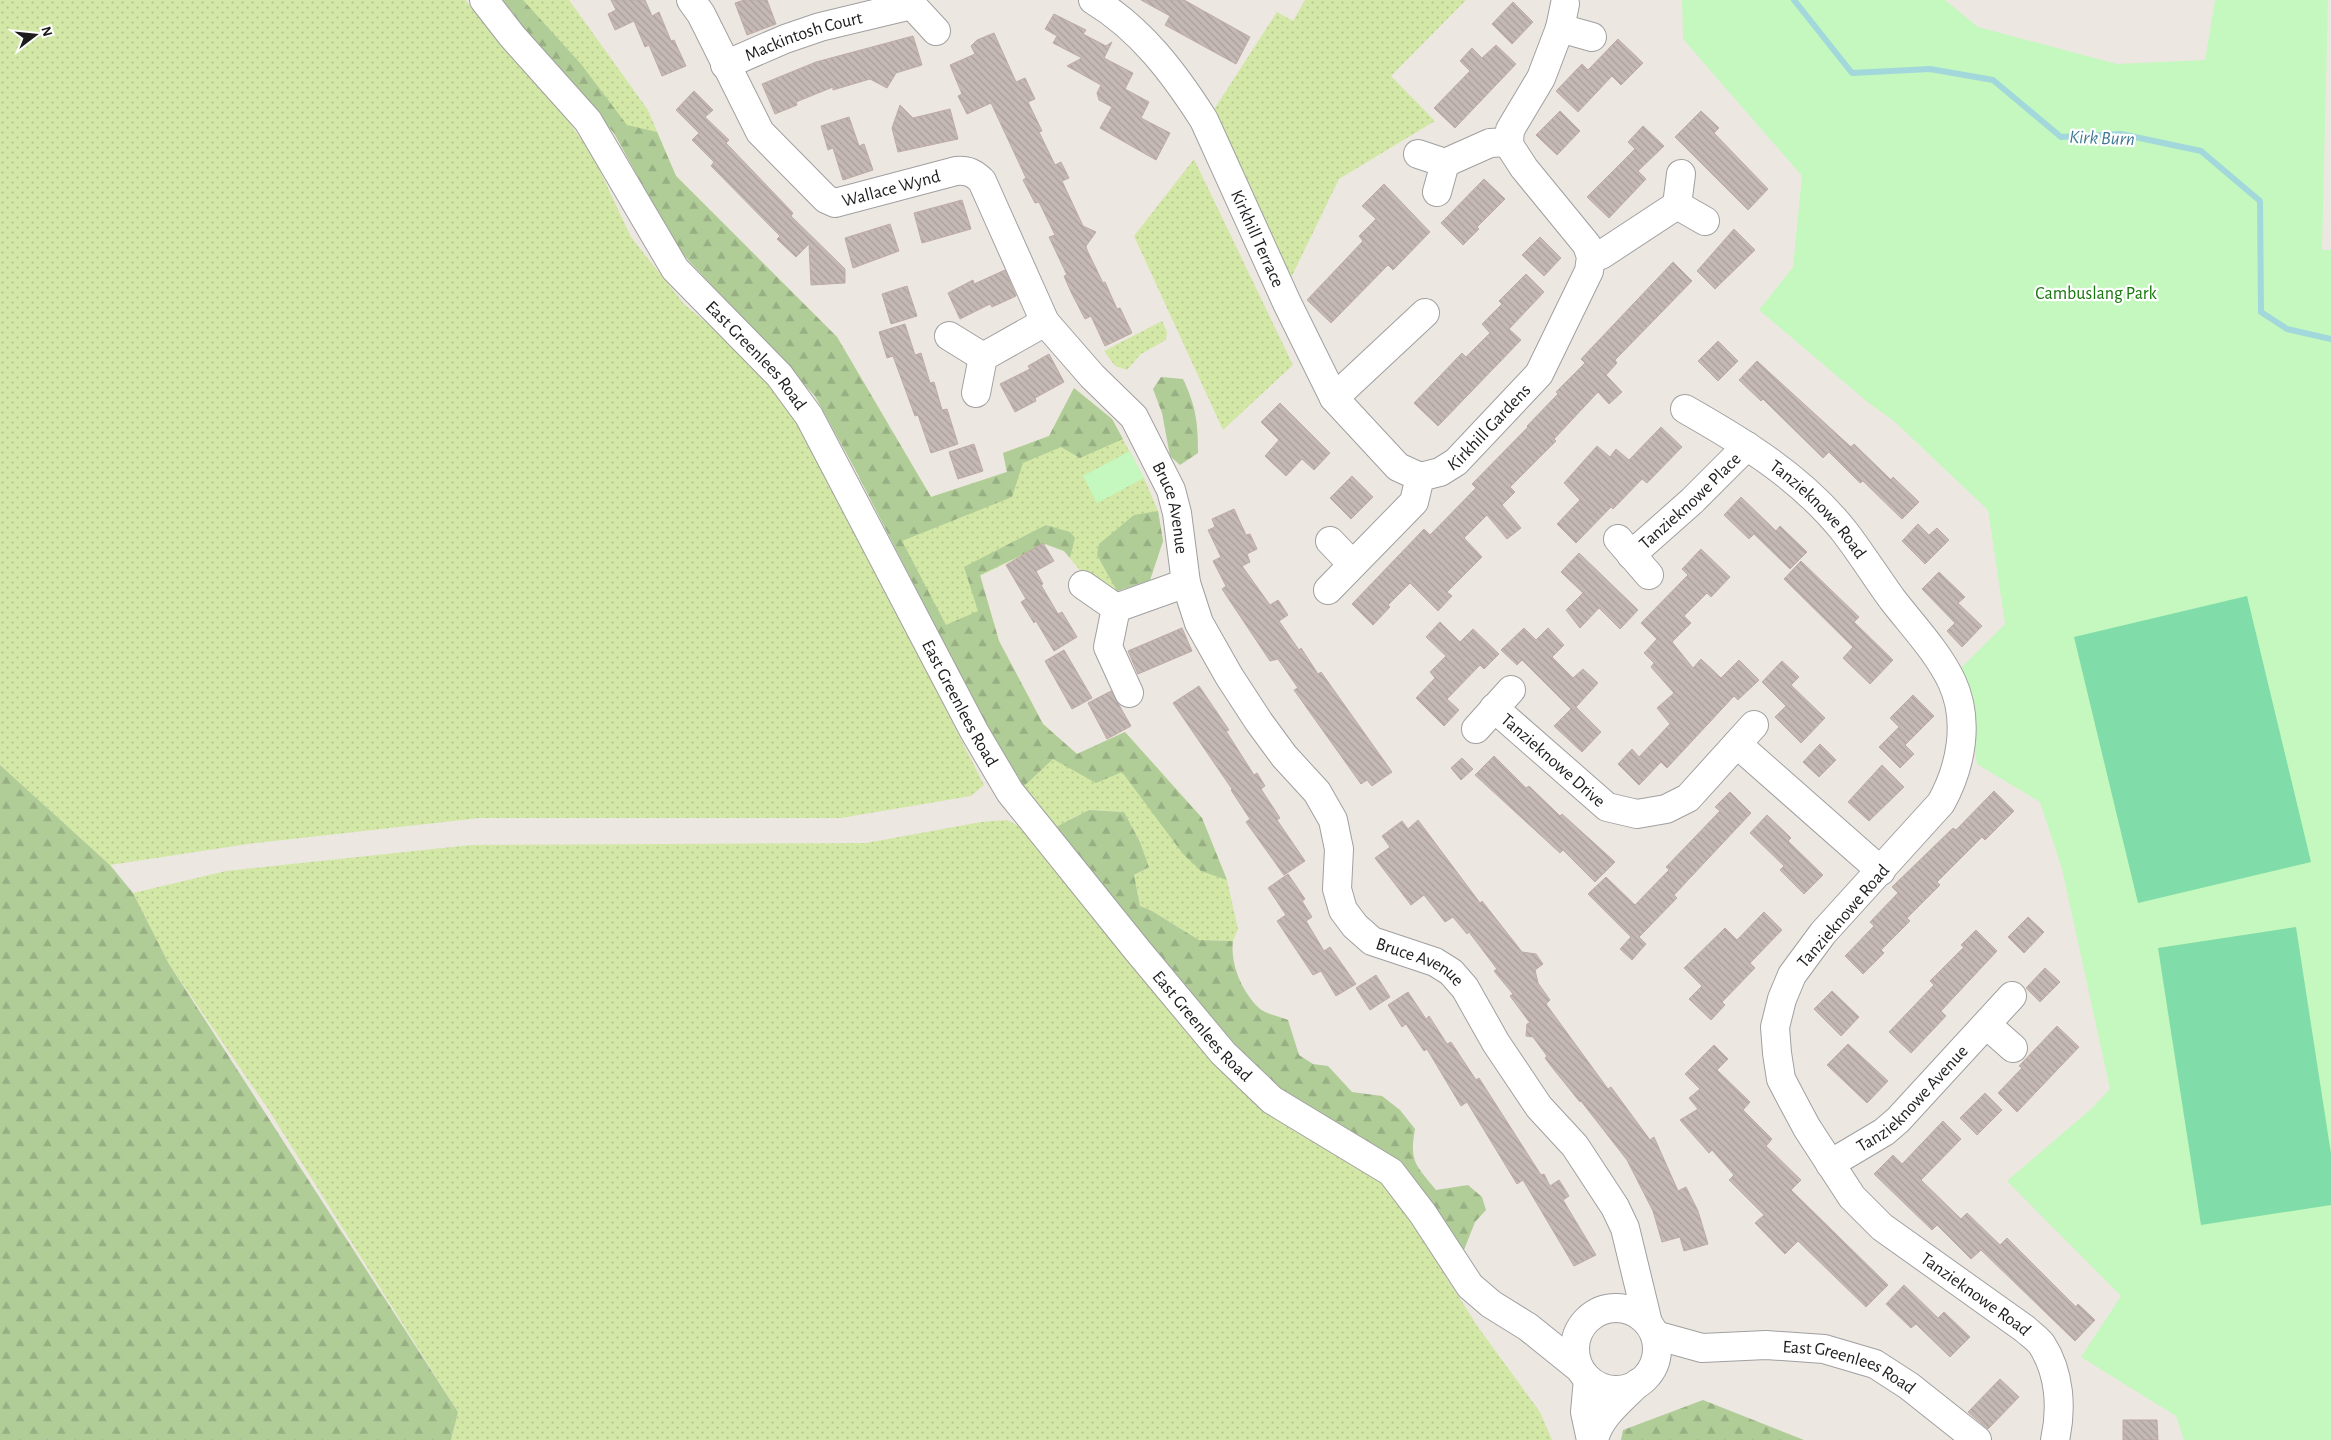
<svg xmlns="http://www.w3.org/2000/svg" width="2331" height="1440" viewBox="0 0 2331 1440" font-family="'Alegreya Sans',sans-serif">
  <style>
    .grass { fill: url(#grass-dots) }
    .forest { fill: url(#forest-firs) }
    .park { fill: #c4f8be }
    .pitch { fill: #80dca8 }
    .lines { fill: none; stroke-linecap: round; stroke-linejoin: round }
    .stream { stroke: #a2d8db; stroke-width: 6 }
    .building { fill: url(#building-back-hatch); stroke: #bfaba4 }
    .minor-casing { stroke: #a0a0a0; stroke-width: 30 }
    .minor { stroke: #fff; stroke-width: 28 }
    .labels { text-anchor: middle; stroke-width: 4.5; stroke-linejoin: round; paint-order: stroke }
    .street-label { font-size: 18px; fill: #1c1c1c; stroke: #fff }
    .park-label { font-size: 18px; fill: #17770d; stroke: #fff }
    .water-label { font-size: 19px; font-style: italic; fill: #417993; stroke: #fff }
  </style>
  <defs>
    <pattern id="grass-dots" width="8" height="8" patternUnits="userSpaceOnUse" patternTransform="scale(1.25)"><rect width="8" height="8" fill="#d3e8a7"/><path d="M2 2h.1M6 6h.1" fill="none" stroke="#b5c68f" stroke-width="1.8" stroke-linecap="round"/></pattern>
    <pattern id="forest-firs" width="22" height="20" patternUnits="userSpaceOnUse" patternTransform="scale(1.25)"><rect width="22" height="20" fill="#b0cc97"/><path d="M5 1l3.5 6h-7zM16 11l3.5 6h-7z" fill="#97af82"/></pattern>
    <pattern id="building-back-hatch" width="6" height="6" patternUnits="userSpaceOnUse" patternTransform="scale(1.25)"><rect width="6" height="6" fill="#c5b9b5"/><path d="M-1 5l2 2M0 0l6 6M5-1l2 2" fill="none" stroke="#a99e9b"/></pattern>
  </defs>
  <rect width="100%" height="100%" fill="#ede7e2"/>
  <!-- grass -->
  <path class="grass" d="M0 0H465L541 82 593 156 631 237 684 304 754 363 801 423 984 785 971 796 841 818H480L248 844 110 865 0 765Z
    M496 0H569L648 110 676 176 837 337 931 497 1007 472 1003 453 1049 436 1074 388 1112 419 1144 478 1158 511 1163 541 1150 580 1117 591 1083 574 1064 551 1045 544 980 576 999 641 1043 724 1077 754 1125 732 1202 818 1227 880 1238 929 1233 941 1199 940 1152 911 1140 906 1134 875 1149 867 1140 842 1124 812 1089 810 1052 829 1008 769 855 469 815 396 677 248 614 133Z
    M1305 0H1466L1391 76 1435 121 1339 179 1289 282 1213 111 1277 12 1293 21Z
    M1194 159 1293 365 1223 430 1134 236Z
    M1162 321 1167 332 1166 340 1141 354 1127 370 1115 366 1104 351Z
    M1007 820 1021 827 1128 960 1222 1066 1289 1128 1385 1181 1478 1327 1540 1412 1552 1440H451L458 1412 268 1109 169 964 133 893 226 871 471 845 866 843 981 822Z"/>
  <!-- forest -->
  <path class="forest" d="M496 0H523L581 64 627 125 657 132 676 176 837 337 931 497 1007 472 1003 453 1049 436 1074 388 1112 419 1123 439 1080 458 1061 447 1023 463 1012 497 902 541 946 625 978 611 964 567 1046 525 1070 532 1075 538 1070 558 1064 551 1045 544 980 575 999 641 1043 724 1077 754 1125 732 1202 818 1227 880 1201 871 1183 854 1122 772 1096 783 1053 759 1022 788 1008 769 855 469 815 396 677 248 614 133Z
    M1161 377 1183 379C1196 406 1198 423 1198 453L1180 465 1170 456 1162 413 1153 389Z
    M1158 511 1163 541 1150 580 1117 591 1097 555 1099 544 1134 515Z
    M0 765 110 865 133 893 169 964 458 1412 451 1440H0Z
    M1089 810 1124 812 1140 842 1149 867 1134 875 1140 906 1152 911 1199 940 1233 941C1230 964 1242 992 1259 1008 1265 1014 1279 1016 1288 1020L1299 1055 1313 1064 1328 1066 1352 1092 1382 1096 1400 1110 1415 1129C1409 1162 1416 1165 1436 1190L1468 1185 1482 1197 1486 1210 1475 1222 1462 1255 1395 1164 1269 1084 1182 988 1052 829Z
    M1703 1400 1804 1440H1621L1623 1430Z"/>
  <!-- park -->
  <path class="park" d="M1682 0H1945L1978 27 2117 64 2205 60 2215 0H2328L2322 250H2331V1440H2184L2176 1416 2081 1357 2121 1296 2007 1181 2091 1109 2110 1089 2062 869 2040 802 1977 764 1962 667 2005 624 1988 510 1894 421 1870 404 1759 310 1793 267 1802 176 1683 39Z
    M1130 451 1144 478 1097 503 1083 476Z"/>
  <!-- pitch -->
  <path class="pitch" d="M2247 596 2311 862 2138 903 2074 637Z
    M2296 927 2331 1154V1205L2201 1225 2158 948Z"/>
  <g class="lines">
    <!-- stream -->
    <path class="stream" d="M1794 0 1852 73 1930 69 1993 80 2061 137 2121 134 2201 151 2260 201 2261 312 2287 329 2331 339"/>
  </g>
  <!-- building -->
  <path class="building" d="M611 0H645L652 16 659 12 671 41 674 40 686 66 662 76 649 45 645 47 634 21 615 30 608 14 616 10Z
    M744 0H767L776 24 747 35 735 3Z
    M1141 0H1184L1250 37 1236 64 1165 25 1170 16Z
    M1513 2 1533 22 1512 44 1492 24Z
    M1054 14 1086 30 1083 34 1106 46 1112 42 1104 58 1133 73 1125 89 1149 102 1141 118 1170 133 1156 160 1100 128 1112 107 1099 100 1097 93 1101 85 1067 66 1082 58 1053 43 1057 36 1045 29Z
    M994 33 1016 82 1025 78 1035 99 1028 102 1042 131 1039 132 1055 165 1061 162 1069 178 1062 181 1083 226 1096 232 1086 246 1087 250 1103 283 1105 282 1117 309 1120 308 1132 333 1105 346 1091 316 1085 319 1071 292 1064 276 1067 275 1049 237 1055 235 1039 202 1035 203 1023 180 1026 178 991 103 967 114 958 96 962 94 950 65 975 54 971 46 977 40Z
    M913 36 922 65 896 73 887 88 870 79 833 90V87L796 102 797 105 775 114 762 84 816 62Z
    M1618 39 1643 63 1621 85 1612 76 1578 112 1556 91 1582 64 1588 70Z
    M1496 45 1516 64 1455 128 1434 108 1470 71 1460 61 1472 48 1482 58Z
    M694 91 713 110 705 117 729 140 726 143 793 213 791 216 845 269V283L811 285 809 244 796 257 777 239 780 236 711 166 714 162 692 140 699 133 676 110Z
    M900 105 913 118 950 109 958 139 898 152 892 128Z
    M1560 111 1580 131 1557 155 1536 135Z
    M1701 111 1719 128 1714 133 1768 189 1748 210 1675 137Z
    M849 117 859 146 864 144 873 170 843 180 833 148 828 150 821 126Z
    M1643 126 1664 146 1638 171 1646 179 1609 218 1587 197 1635 149 1628 142Z
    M1484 179 1505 199 1477 227 1479 229 1463 245 1441 223Z
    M1384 184 1430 232 1393 270 1388 265 1331 323 1307 300 1363 241 1359 236 1376 219 1362 206Z
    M962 200 971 229 922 243 914 213Z
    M890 224 899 251 853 268 845 238Z
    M1734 229 1755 250 1715 289 1697 271Z
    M1540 237 1561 258 1544 276 1522 255Z
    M1673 262 1692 281 1615 360 1617 363 1606 375 1622 392 1609 404 1598 392 1554 439 1556 441 1510 487 1515 492 1502 505 1521 528 1507 539 1487 515 1464 538 1482 557 1447 592 1452 596 1438 611 1410 583 1388 605 1390 607 1373 625 1352 604 1424 529 1430 535 1476 488 1472 484 1528 427 1527 426 1558 394 1556 392 1585 363 1581 359Z
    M1005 270 1016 296 992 307 990 304 960 319 948 293 973 280 974 284Z
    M1526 274 1544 292 1509 329 1521 340 1438 426 1414 403 1462 353 1466 357 1490 333 1482 324 1502 304 1499 301Z
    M907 286 917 316 891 324 882 294Z
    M905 324 915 355 921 353 930 383 934 382 942 410 947 409 958 444 931 453 918 415 915 416 893 356 887 358 879 332Z
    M1718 341 1738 361 1718 381 1698 361Z
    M1049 354 1064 382 1035 398 1036 401 1015 412 1000 384 1030 369 1028 366Z
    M1757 361 1851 447 1854 444 1891 480 1893 477 1919 502 1902 519 1863 481 1860 483 1829 452 1823 458 1763 399 1761 401 1739 380Z
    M1280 403 1330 453 1314 470 1302 459 1286 476 1265 456 1279 440 1261 422Z
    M1661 427 1682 447 1647 483 1642 479 1613 509 1611 507 1576 543 1557 524 1580 500 1564 483 1597 446 1610 457 1616 449 1629 460Z
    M974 444 983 471 958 479 949 452Z
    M1352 476 1373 497 1351 519 1330 498Z
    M1741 497 1776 531 1780 526 1807 552 1790 569 1754 534 1749 539 1724 515Z
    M1234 509 1246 535 1250 534 1257 549 1247 554 1250 562 1242 566 1270 605 1278 600 1288 615 1279 621 1299 650 1301 648 1318 674 1321 672 1392 772 1372 786 1367 780 1361 784 1294 690 1298 688 1278 659 1270 661 1222 589 1226 586 1213 561 1221 557 1208 530 1215 527 1212 519Z
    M1918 524 1929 535 1937 528 1949 540 1925 564 1902 541Z
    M1043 543 1054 561 1036 571 1043 584 1041 585 1058 614 1062 612 1077 637 1054 651 1036 621 1034 623 1021 602 1026 599 1006 565Z
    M1701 549 1730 577 1711 597 1707 593 1684 616 1691 623 1672 642 1693 668 1701 659 1721 678 1739 660 1759 680 1738 700 1734 696 1667 768 1661 762 1639 785 1618 764 1632 749 1639 757 1670 724 1657 708 1674 693 1651 667 1654 663 1644 653 1657 639 1641 623 1688 575 1682 569Z
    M1579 553 1638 610 1620 629 1599 608 1580 628 1566 610 1583 593 1561 572Z
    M1801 561 1859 617 1854 622 1893 660 1870 684 1843 658 1853 647 1784 579Z
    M1939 572 1965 597 1958 603 1982 626 1962 647 1947 631 1955 623 1922 589Z
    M1440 622 1460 642 1473 629 1499 654 1484 669 1480 665 1447 699 1459 710 1444 726 1416 698 1435 678 1430 672 1446 656 1426 637Z
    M1182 628 1192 651 1138 674 1128 651Z
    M1524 628 1536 640 1548 628 1564 645 1552 657 1573 678 1583 669 1598 683 1576 707 1601 732 1582 752 1554 726 1571 709 1522 660 1517 665 1501 650Z
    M1064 650 1092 698 1072 709 1045 661Z
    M1782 661 1799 677 1791 685 1825 718 1801 743 1775 717 1786 706 1762 682Z
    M1199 686 1229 730 1226 731 1254 775 1257 773 1265 786 1261 789 1280 818 1277 820 1305 861 1284 875 1246 822 1250 819 1231 790 1232 789 1173 703Z
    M1111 691 1131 726 1107 739 1088 703Z
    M1913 695 1934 716 1905 745 1914 754 1900 768 1879 747 1899 727 1890 718Z
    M1820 744 1836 760 1819 777 1803 762Z
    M1494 756 1526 788 1529 786 1560 816 1562 814 1615 862 1595 882 1563 850 1560 853 1475 775Z
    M1462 758 1473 769 1461 780 1451 768Z
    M1882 765 1904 787 1869 821 1848 802Z
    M1994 791 2014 811 1985 840 1982 837 1937 882 1940 885 1907 918 1910 921 1881 950 1884 953 1863 974 1845 956 1874 926 1870 922 1898 893 1892 887 1953 828 1956 830Z
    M1730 792 1751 813 1674 895 1677 898 1639 937 1646 944 1632 960 1620 949 1631 937 1588 894 1606 877 1635 905 1669 870 1666 867 1720 811 1715 807Z
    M1767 815 1791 838 1788 841 1823 875 1804 894 1780 870 1784 866 1750 833Z
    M1418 820 1480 903 1482 901 1522 952 1536 954 1543 964 1535 970 1538 983 1550 1000 1546 1004 1608 1089 1611 1087 1650 1140 1654 1137 1678 1191 1686 1187 1698 1211 1708 1244 1684 1251 1680 1237 1662 1242 1653 1211 1627 1160 1581 1101 1580 1102 1555 1071 1545 1058 1547 1056 1533 1037 1526 1036 1527 1024 1530 1023 1510 996 1513 994 1494 971 1497 969 1469 932 1467 934 1453 917 1445 922 1424 895 1411 905 1375 858 1390 847 1382 836 1402 821 1408 829Z
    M1288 874 1305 899 1302 901 1312 917 1306 921 1324 951 1330 947 1356 984 1336 996 1321 971 1313 975 1277 921 1286 915 1268 888Z
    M1764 912 1782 930 1750 963 1755 968 1722 1002 1725 1005 1711 1020 1689 999 1702 986 1684 968 1725 928 1737 940Z
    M2028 917 2044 932 2024 953 2008 937Z
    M1976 930 1997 951 1941 1011 1946 1016 1911 1053 1889 1032 1934 985 1930 981 1964 947 1961 945Z
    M2045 968 2060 982 2040 1002 2026 988Z
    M1376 975 1390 997 1370 1010 1356 988Z
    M1832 991 1859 1017 1841 1036 1814 1009Z
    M1408 992 1426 1019 1429 1016 1447 1044 1451 1042 1476 1080 1479 1078 1541 1175 1544 1174 1550 1186 1559 1180 1569 1196 1563 1200 1596 1255 1574 1266 1523 1180 1517 1184 1467 1102 1461 1106 1427 1049 1424 1051 1406 1024 1402 1027 1388 1005Z
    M2057 1026 2079 1047 2017 1112 1998 1093 2022 1068 2019 1066Z
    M1848 1044 1888 1081 1867 1103 1827 1065Z
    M1714 1045 1728 1059 1717 1070 1750 1102 1743 1110 1772 1139 1766 1146 1801 1180 1791 1190 1888 1285 1866 1307 1798 1241 1785 1254 1755 1223 1764 1215 1729 1180 1734 1175 1712 1150 1709 1153 1680 1120 1698 1109 1689 1098 1700 1089 1685 1074Z
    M1985 1093 2002 1110 1977 1135 1960 1118Z
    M1943 1121 1961 1139 1921 1180 1961 1219 1967 1213 2000 1245 2007 1238 2076 1307 2078 1304 2095 1320 2075 1341 1981 1250 1971 1259 1937 1225 1932 1230 1874 1174 1893 1155 1902 1164Z
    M1904 1285 1938 1318 1944 1312 1970 1337 1950 1357 1916 1324 1911 1328 1886 1304Z
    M2000 1379 2019 1397 1988 1429 1968 1412Z
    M2123 1420H2157L2158 1440H2123Z"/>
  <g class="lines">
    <defs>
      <g id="minor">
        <path id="s1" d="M484 0 512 36 588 121 675 269 779 375 809 416 974 731 1010 792 1138 951 1223 1053 1272 1100 1391 1172 1423 1214 1470 1286 1491 1304 1528 1327 1579 1368"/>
        <path id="s2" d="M691 0 701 14 760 132 826 199 835 203 956 171C968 170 974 173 982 181L1045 322 1092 376 1134 417 1171 490 1177 513 1186 583 1199 623 1229 676 1259 722 1284 756 1317 792 1333 820 1339 849 1337 889 1343 910 1355 926 1372 941 1435 962 1451 972 1465 988 1496 1043 1539 1107 1575 1146 1615 1207 1625 1228 1648 1323"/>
        <path id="s3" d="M1093 0C1141 29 1174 73 1204 120L1287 303 1334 398 1398 467 1420 477"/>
        <path d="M912 5 936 31"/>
        <path d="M1560 28 1592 37"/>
        <path id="s4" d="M725 65 785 39 820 27 912 5"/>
        <path d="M1418 154 1445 163 1437 192"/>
        <path d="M1445 163 1490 143 1509 142"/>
        <path d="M1681 174 1677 205 1705 221"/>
        <path d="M1591 257 1601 255 1677 205"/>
        <path d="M949 336 983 357"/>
        <path d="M976 393 983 357 1045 322"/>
        <path d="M1334 398 1425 313"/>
        <path id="s5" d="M1685 409C1743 442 1801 477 1844 531 1861 553 1876 577 1892 599 1912 625 1938 652 1952 682 1970 721 1961 767 1941 803L1823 933 1792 975 1782 999 1775 1027 1777 1053 1781 1079 1792 1100 1807 1128 1852 1197 1882 1227 2025 1329C2030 1334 2038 1339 2042 1345 2060 1373 2062 1409 2055 1440"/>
        <path d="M1618 539 1649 575"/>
        <path d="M1330 541 1352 564"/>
        <path id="s6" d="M1631 555 1692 501 1747 446"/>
        <path d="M1083 585 1116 608"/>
        <path id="s7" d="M1328 590 1414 502 1420 477 1440 472 1456 462 1539 374 1589 271 1591 257 1587 245 1524 168 1511 148 1509 142 1510 130 1541 78 1560 28 1565 4"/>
        <path d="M1129 693 1108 647 1116 608 1186 583"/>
        <path id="s8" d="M1494 708 1607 807 1637 814 1666 809 1688 798 1754 725"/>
        <path d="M1476 729 1511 690"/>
        <path d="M1737 744 1881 871"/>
        <path d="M1987 1025 2013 1048"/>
        <path id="s9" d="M1830 1164 1884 1132 1898 1120 2012 996"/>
        <circle cx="1616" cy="1349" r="41"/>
        <path id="s10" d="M1655 1335 1702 1348 1766 1345 1824 1349 1875 1364 1909 1386 1977 1440"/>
        <path d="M1588 1379 1585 1412 1591 1440"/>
        <path d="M1594 1440C1599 1417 1621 1400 1638 1383"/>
      </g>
    </defs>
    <!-- minor casing -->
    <use href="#minor" class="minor-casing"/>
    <!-- minor -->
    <use href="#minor" class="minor"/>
  </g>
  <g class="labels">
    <!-- street labels -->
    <g class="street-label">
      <text dy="6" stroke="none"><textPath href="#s4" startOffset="84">Mackintosh Court</textPath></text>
      <text dy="6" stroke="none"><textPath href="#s2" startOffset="311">Wallace Wynd</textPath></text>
      <text dy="6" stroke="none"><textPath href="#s3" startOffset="295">Kirkhill Terrace</textPath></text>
      <text dy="6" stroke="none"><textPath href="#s1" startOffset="450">East Greenlees Road</textPath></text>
      <text dy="6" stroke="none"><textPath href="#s7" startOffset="236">Kirkhill Gardens</textPath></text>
      <text dy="6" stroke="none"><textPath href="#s6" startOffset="80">Tanzieknowe Place</textPath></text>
      <text dy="6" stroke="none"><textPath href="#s2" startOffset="791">Bruce Avenue</textPath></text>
      <text dy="6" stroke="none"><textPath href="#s5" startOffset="168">Tanzieknowe Road</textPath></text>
      <text dy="6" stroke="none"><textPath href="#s1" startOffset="855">East Greenlees Road</textPath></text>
      <text dy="6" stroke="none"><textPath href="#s8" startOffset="79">Tanzieknowe Drive</textPath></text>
      <text transform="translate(1843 916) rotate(-49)" y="6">Tanzieknowe Road</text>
      <text dy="6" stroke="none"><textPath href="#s2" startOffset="1336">Bruce Avenue</textPath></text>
      <text dy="6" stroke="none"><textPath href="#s1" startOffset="1260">East Greenlees Road</textPath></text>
      <text dy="6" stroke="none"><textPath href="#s9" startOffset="106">Tanzieknowe Avenue</textPath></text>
      <text dy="6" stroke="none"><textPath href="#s5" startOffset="1144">Tanzieknowe Road</textPath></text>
      <text dy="6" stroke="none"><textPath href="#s10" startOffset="200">East Greenlees Road</textPath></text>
    </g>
    <!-- park labels -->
    <g class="park-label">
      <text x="2096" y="299">Cambuslang Park</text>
    </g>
    <!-- water labels -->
    <g class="water-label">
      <text transform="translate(2102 137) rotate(2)" y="7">Kirk Burn</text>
    </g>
  </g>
  <!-- north arrow -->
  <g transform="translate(35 35) rotate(74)" stroke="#ffffff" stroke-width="4" paint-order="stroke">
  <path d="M0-4L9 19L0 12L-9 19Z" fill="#1c1c1c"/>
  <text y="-8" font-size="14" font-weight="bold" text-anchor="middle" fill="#1c1c1c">N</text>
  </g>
</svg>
